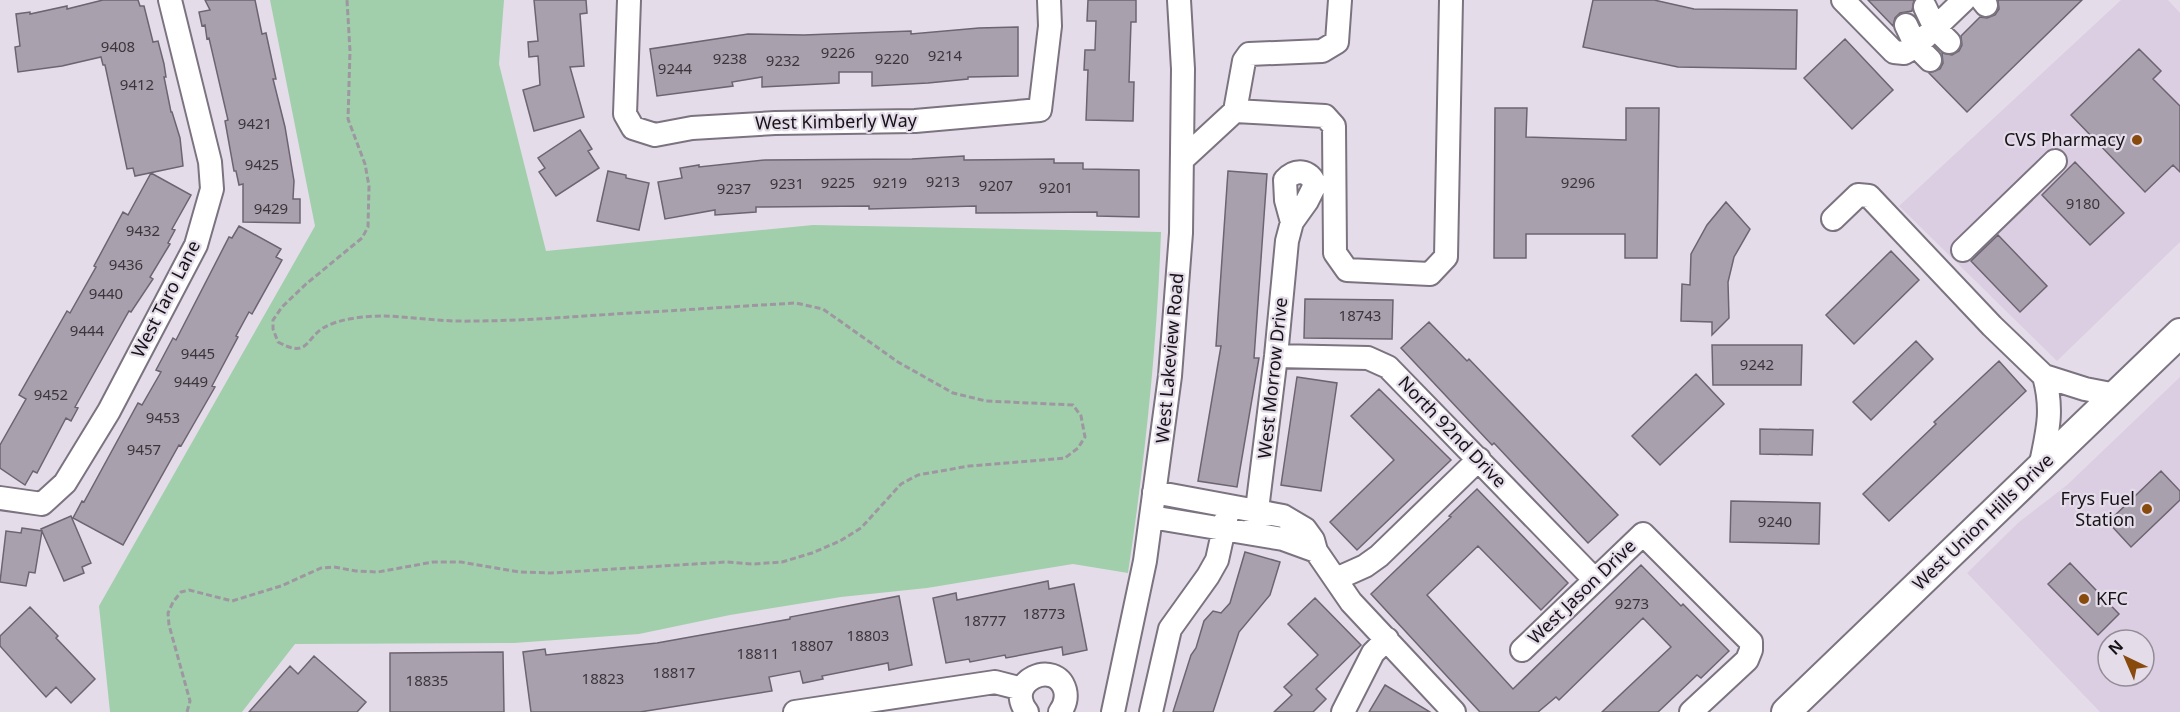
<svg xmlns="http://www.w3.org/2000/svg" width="2180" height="712" viewBox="0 0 2180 712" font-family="'Noto Sans',sans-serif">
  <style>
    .built { fill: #dbcee2; fill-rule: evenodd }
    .green { fill: #a1cfab }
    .building { fill: #a9a0ad; stroke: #6c6470; stroke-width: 1.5 }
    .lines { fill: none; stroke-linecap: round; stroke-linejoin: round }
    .minor-casing { stroke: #7b737f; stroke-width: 26 }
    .major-casing { stroke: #7b737f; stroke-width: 32 }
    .path { stroke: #9e97a1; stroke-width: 3; stroke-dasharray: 6 3; stroke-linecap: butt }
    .minor { stroke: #fff; stroke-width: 22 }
    .major { stroke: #fff; stroke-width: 28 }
    .poi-dot { fill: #894a0e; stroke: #e5dcea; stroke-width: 2 }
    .labels { text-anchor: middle; stroke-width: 4.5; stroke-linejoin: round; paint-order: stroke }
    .number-label { font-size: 15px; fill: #3b363c }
    .street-label { font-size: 18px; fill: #161317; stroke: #e5dcea }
    .poi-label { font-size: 18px; fill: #161317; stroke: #e5dcea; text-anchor: end }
  </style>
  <rect width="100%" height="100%" fill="#e5dcea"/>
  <!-- built -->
  <path class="built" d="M2121 0H2168L2180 13V242L2057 361 1899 206Z
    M2180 377V712H2100L1967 573 2019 522 2067 485ZM2108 640H2144V676H2108Z"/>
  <!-- green -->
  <path class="green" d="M270 0H504L499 64 546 251 813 225 1161 232C1157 347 1145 459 1128 573L1073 564 927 588 841 597 730 615 639 634 514 643 295 644 242 712H110L99 606 315 226Z"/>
  <!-- building -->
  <path class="building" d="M103 0H138L140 6H144L153 42 158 41 164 64 166 77H164L171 112H172L180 138 183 166 135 176 133 168 127 169 105 65H103L101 57 62 66 18 72 15 47 20 46 16 14 30 12V14L67 6V9Z
    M205 0H255L262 34 266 33 276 79H273L285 127 294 181 293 199H300V223L243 222V184L239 185 236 171H234L225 121 228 120 209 38 207 39 205 25 202 26 199 12 210 10Z
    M534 0H586L587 13 580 14 584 66 570 67 584 117 534 131 523 90 540 85 538 56 529 57 528 42 538 41Z
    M1088 0H1136V22H1131L1129 82H1134L1133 121 1086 120 1088 70H1084L1085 50H1095L1096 21H1087Z
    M1593 0H1654L1694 9 1797 10 1796 69 1678 67 1583 47Z
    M1868 0H1914L1912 11 1900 13 1895 18 1893 26Z
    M1998 0H2082L1967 112 1929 73 1940 69 1943 63 1942 53 1952 55 1959 51 1962 45 1961 36 1980 17 1987 18 1995 15 1999 9Z
    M1018 27V76L968 77V79L928 83 872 86V72H839V83L762 87V77L732 82 733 86 657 96 650 49 748 34 804 35 911 31V34L979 28Z
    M1845 39 1893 90 1852 129 1804 78Z
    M2139 49 2161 71 2153 79 2180 106V172L2173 165 2145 192 2071 115Z
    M1495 108H1527L1526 137 1626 140V108H1659L1657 258H1625V234H1526V258H1494Z
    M580 130 592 149 588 151 599 168 556 196 539 172 545 168 538 158Z
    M964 156V160L1054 159V163H1083V169L1139 170V217L1097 216V212L976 213V206L869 209V206L756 207V212L715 215V210L665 219 658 182 682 178 680 168 699 165V167L765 160 912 159Z
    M2075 162 2124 213 2090 245 2042 195Z
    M608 171 626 175V178L649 183 639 230 597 221Z
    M1228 171 1267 174 1254 358H1259L1237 487 1198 481 1221 346H1216Z
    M151 173 191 195 172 229 175 230 168 243 170 244 150 277 153 279 131 312 129 311 75 407 78 408 71 421 66 418 37 473 33 471 25 485 0 468V445L26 399 19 395 67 311 70 313 96 267 94 266 123 212 128 215Z
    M1726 202 1750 229 1734 257 1728 282 1729 318 1712 335V322L1681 321 1682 284 1690 285 1691 254 1707 225Z
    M239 226 281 249 276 257 282 260 252 314 249 312 236 336 238 337 212 386 215 387 181 446 179 445 123 545 73 518 82 501 84 502 138 403 142 405 161 372 156 370 173 338 176 340 229 237 232 238Z
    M1998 235 2047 286 2020 312 1971 261Z
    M1891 251 1919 280 1854 344 1826 315Z
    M1305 299 1393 300 1392 339 1304 338Z
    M1429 322 1467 361 1469 359 1618 515 1588 543 1494 443 1492 445 1401 348Z
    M1916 341 1933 359 1871 420 1853 402Z
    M1712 345H1802L1801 385H1713Z
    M1999 361 2026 391 1889 521 1863 494 1936 424 1934 422Z
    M1696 374 1724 404 1660 465 1632 436Z
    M1297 377 1337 383 1321 491 1281 485Z
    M1379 389 1451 460 1357 550 1330 522 1394 460 1351 416Z
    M1760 429 1813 430 1812 455 1760 454Z
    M2161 471 2180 491V500L2131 547 2108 522Z
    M1477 489 1568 583 1541 610 1478 546 1427 595 1513 689 1641 565 1681 606 1683 604 1729 651 1701 678 1697 675 1658 712H1602L1671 647 1643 618 1559 700 1556 697 1538 712H1480L1371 594 1451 517 1449 516Z
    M1731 501 1820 503 1819 544 1730 542Z
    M71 516 91 563 82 567 84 573 64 581 41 529Z
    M22 528 42 531 35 573 29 572 26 586 0 582 6 531 21 533Z
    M1245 552 1280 562 1270 595 1239 632 1213 712H1173L1191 655 1196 648 1204 621 1213 611 1221 613 1230 603Z
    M2070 563 2119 614 2098 635 2048 584Z
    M1048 581 1049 589 1074 584 1087 650 1063 655 1062 647 1006 658 1005 655 970 662 969 659 946 663 933 598 956 593 957 600Z
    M899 596 912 665 889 670 888 663 822 676 823 679 803 683 800 671 769 677 772 691 640 712H531L523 652 545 649 546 655 657 643 790 619V617Z
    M1315 598 1361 645 1316 689 1326 699 1313 712H1274L1292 695 1284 687 1318 655 1288 624Z
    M30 607 58 636 56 638 95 679 71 703 56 687 46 697 0 646V636Z
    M503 652 504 712H390V653Z
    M314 656 366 702 357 712H249L290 666 298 674Z
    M1385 685 1430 712H1369Z"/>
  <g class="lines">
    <defs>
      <path id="minor" d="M629 0 625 114 633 128 655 135 692 128 775 123 915 121 1040 110 1050 26 1049 0
        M1843 0 1894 52 1904 53 1915 47 1964 0
        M1982 0 1986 5
        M1925 7 1935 28 1949 42
        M1906 25 1916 46 1930 60
        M1235 111 1325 116 1334 126 1335 253 1347 270 1430 274 1446 257 1451 0
        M1182 160 1235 111 1244 61 1249 54 1322 51 1337 42 1340 0
        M1833 219 1858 195 1869 196 1992 326 2044 376
        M1963 250 2055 161
        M1276 356 1368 358 1388 367 1595 580
        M2040 468C2047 433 2054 412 2044 376L2085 389 2116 395
        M1154 492 1283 516 1305 529 1313 540 1316 551 1351 602 1454 712
        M0 498 42 504 65 483 109 411 196 245 212 189 210 162 170 0
        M1151 517 1283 539 1316 551
        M1254 534 1276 356 1287 241 1292 222 1307 201 1315 185C1310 169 1295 169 1285 180L1286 200 1292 222
        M1336 579 1365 566 1379 556 1479 459
        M1522 650 1643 534 1751 642V650L1747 660 1691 712
        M795 712 995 682 1022 689
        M1027 712C1003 681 1056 658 1065 690 1067 698 1065 705 1060 712
        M1113 712 1145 561 1170 376 1181 233 1183 69 1179 0
        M1151 712 1170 629 1208 576 1217 560 1229 506
        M1343 712 1373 653 1387 639"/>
      <path id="major" d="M1786 712 2180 333"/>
    </defs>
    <!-- minor casing -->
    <use href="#minor" class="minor-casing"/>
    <!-- major casing -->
    <use href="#major" class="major-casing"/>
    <!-- path -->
    <path class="path" d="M187 712 190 701 169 625 168 613 173 602 181 592 189 590 232 601 281 586 321 568 334 567 356 571 378 572 433 562H461L519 572 551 573 726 562 753 564 782 562 812 553 840 541 861 528 901 484 918 475 969 466 1065 458 1078 448 1085 437 1081 416 1073 405 986 401 953 393 898 362 823 309 796 303C741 306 686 310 632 313 578 316 525 321 472 321 443 322 414 317 385 316 366 316 340 318 323 328 304 341 308 358 278 342L273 329V320L282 307 306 284 362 238 368 227 369 186 365 164 348 119 350 51 347 0"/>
    <!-- minor -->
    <use href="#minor" class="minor"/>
    <!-- major -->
    <use href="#major" class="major"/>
  </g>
  <!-- markers -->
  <g class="poi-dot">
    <circle cx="2137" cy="140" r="6"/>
    <circle cx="2147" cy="509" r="6"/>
    <circle cx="2084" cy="599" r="6"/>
  </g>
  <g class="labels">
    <!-- number labels -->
    <g class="number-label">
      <text x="118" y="52">9408</text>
      <text x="838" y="58">9226</text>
      <text x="945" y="61">9214</text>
      <text x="730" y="64">9238</text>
      <text x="892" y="64">9220</text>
      <text x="783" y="66">9232</text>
      <text x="675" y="74">9244</text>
      <text x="137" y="90">9412</text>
      <text x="255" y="129">9421</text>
      <text x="262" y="170">9425</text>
      <text x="943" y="187">9213</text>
      <text x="838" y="188">9225</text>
      <text x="890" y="188">9219</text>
      <text x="1578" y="188">9296</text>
      <text x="787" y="189">9231</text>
      <text x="996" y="191">9207</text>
      <text x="1056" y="193">9201</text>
      <text x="734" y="194">9237</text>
      <text x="2083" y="209">9180</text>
      <text x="271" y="214">9429</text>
      <text x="143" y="236">9432</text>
      <text x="126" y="270">9436</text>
      <text x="106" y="299">9440</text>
      <text x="1360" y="321">18743</text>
      <text x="87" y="336">9444</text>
      <text x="198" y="359">9445</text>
      <text x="1757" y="370">9242</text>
      <text x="191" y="387">9449</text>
      <text x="51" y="400">9452</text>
      <text x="163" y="423">9453</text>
      <text x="144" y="455">9457</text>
      <text x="1775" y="527">9240</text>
      <text x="1632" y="609">9273</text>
      <text x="1044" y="619">18773</text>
      <text x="985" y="626">18777</text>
      <text x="868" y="641">18803</text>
      <text x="812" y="651">18807</text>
      <text x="758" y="659">18811</text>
      <text x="674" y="678">18817</text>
      <text x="603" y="684">18823</text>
      <text x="427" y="686">18835</text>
    </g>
    <!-- street labels -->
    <g class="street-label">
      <text transform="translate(836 122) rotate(-1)" y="6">West Kimberly Way</text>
      <text transform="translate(166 299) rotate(-63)" y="6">West Taro Lane</text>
      <text transform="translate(1170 358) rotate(-85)" y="6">West Lakeview Road</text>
      <text transform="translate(1273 378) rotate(-84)" y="6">West Morrow Drive</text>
      <text transform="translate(1452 432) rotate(46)" y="6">North 92nd Drive</text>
      <text transform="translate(1983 522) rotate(-44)" y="6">West Union Hills Drive</text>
      <text transform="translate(1582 592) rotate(-44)" y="6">West Jason Drive</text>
    </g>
    <!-- poi labels -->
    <g class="poi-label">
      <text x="2125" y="146">CVS Pharmacy</text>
      <text x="2135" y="505">Frys Fuel<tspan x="2135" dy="21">Station</tspan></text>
      <text x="2096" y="605" text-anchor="start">KFC</text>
    </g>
  </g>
  <!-- north arrow -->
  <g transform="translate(2126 658) rotate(316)"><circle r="28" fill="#e5dcea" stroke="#928c96" stroke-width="1.5"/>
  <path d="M0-4.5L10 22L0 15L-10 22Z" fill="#894a0e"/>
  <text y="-9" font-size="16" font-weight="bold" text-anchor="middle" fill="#161317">N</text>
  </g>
</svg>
